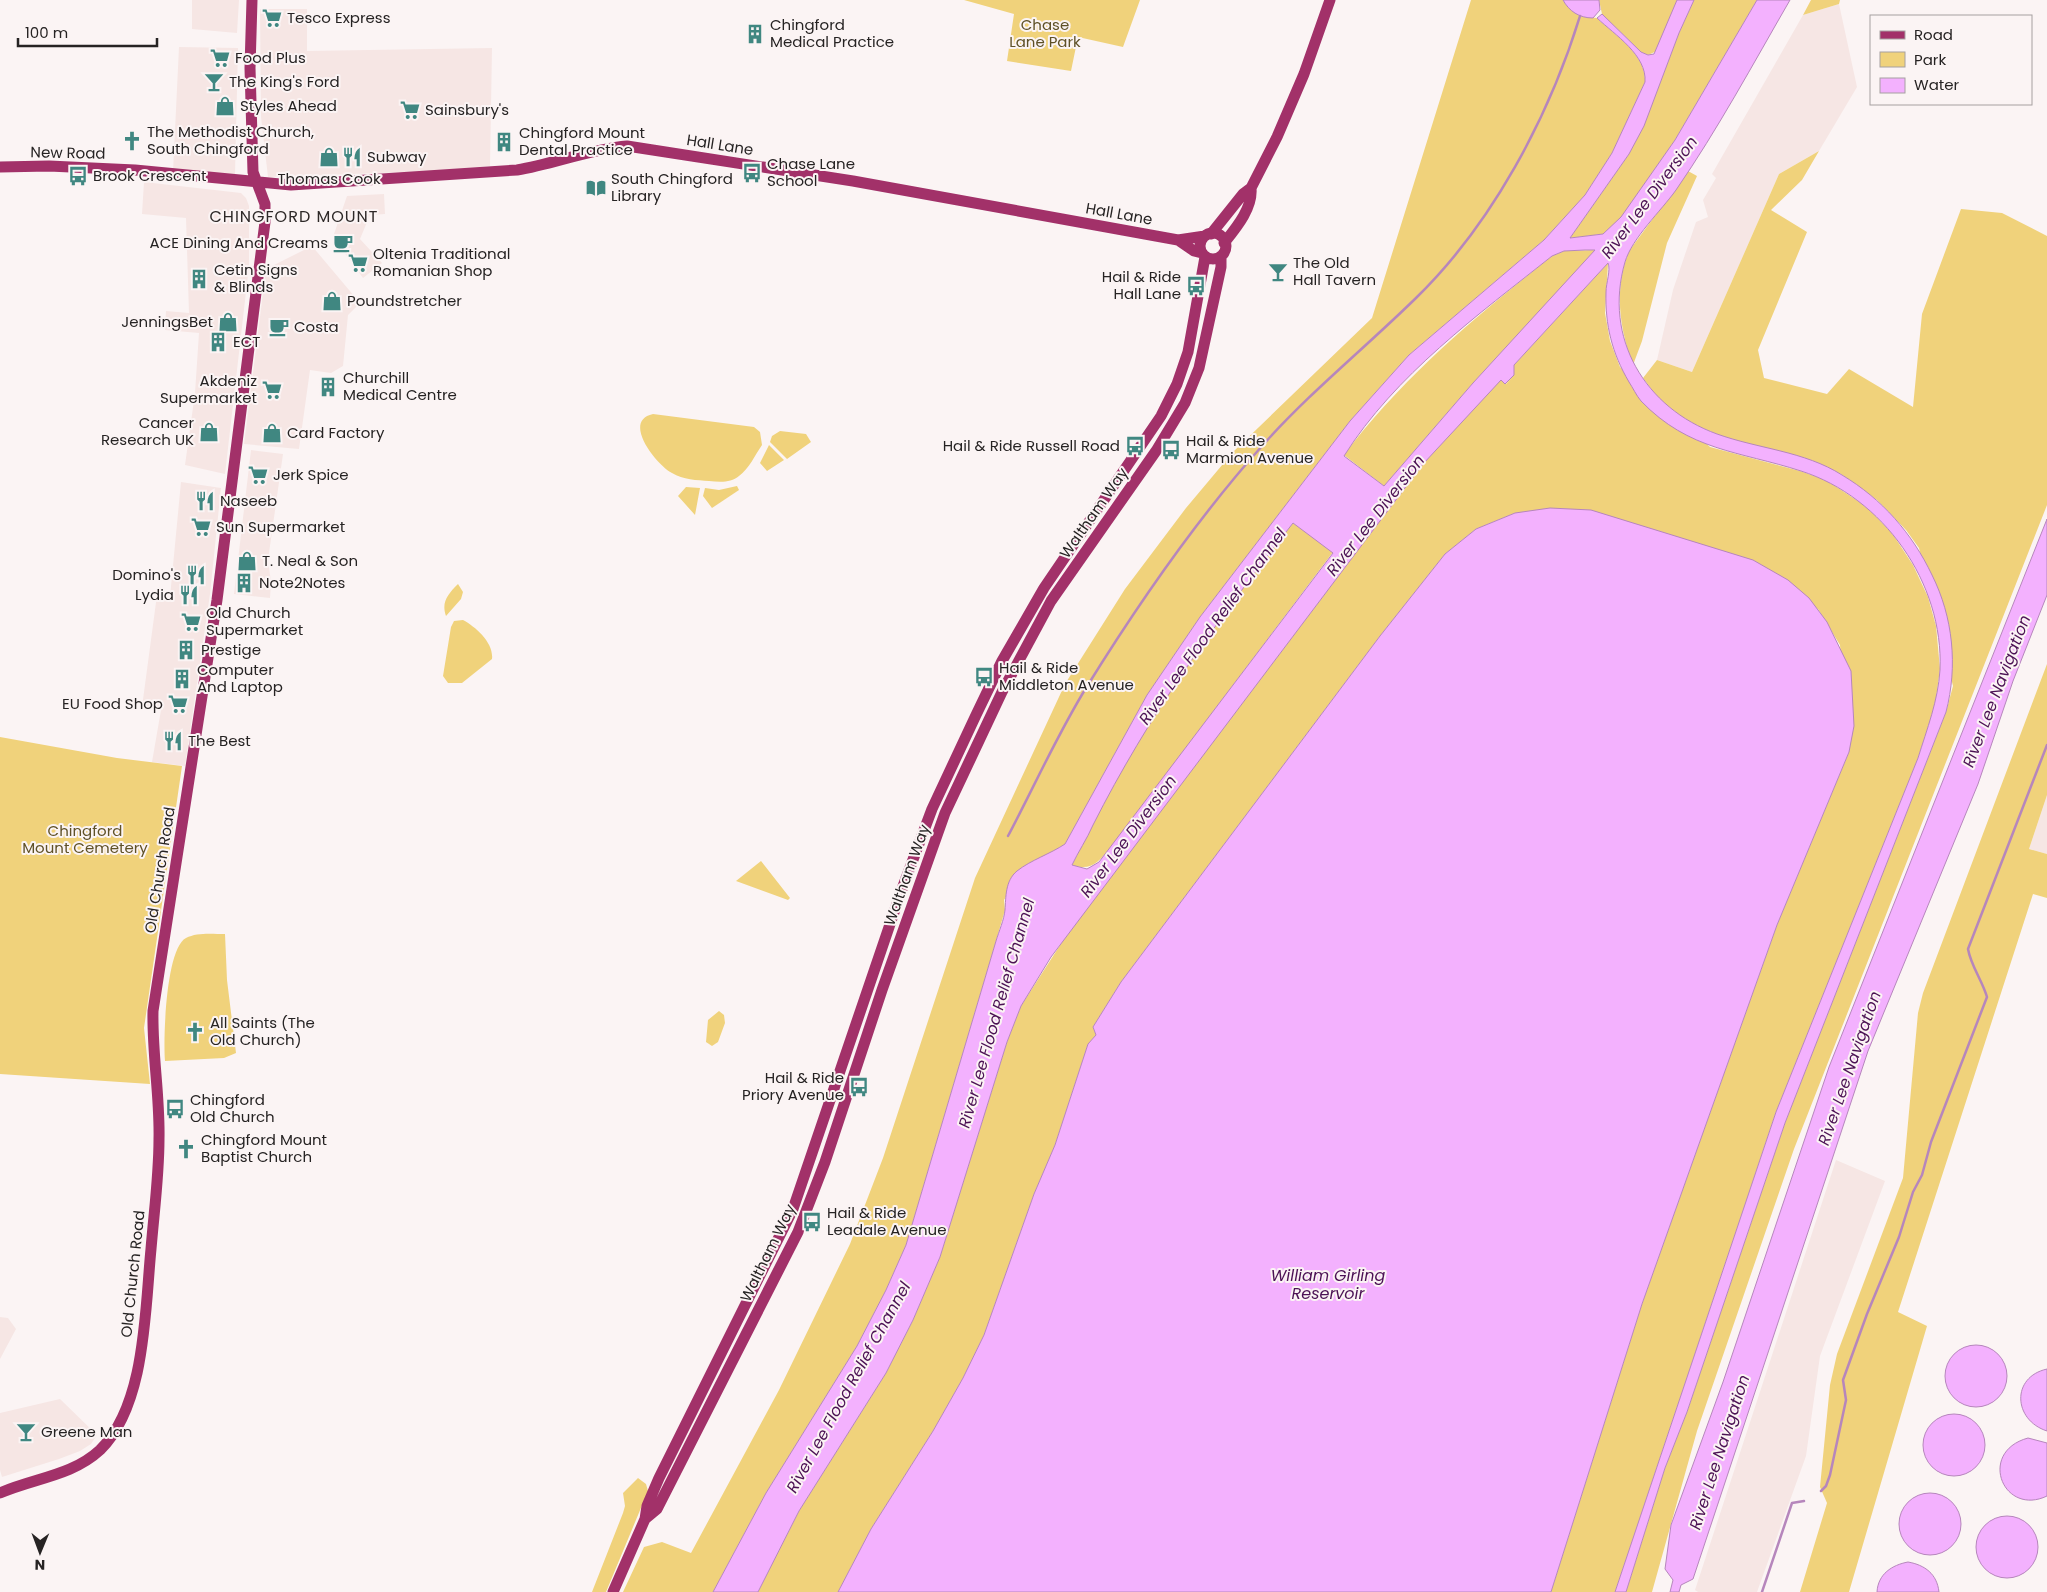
<svg xmlns="http://www.w3.org/2000/svg" width="2047" height="1592" viewBox="0 0 2047 1592" font-family="Poppins,sans-serif">
  <style>
    .built { fill: #f6e6e4 }
    .green { fill: #f0d27b }
    .water { fill: #f3b1fe; stroke: #b686bc; fill-rule: evenodd }
    .lines { fill: none; stroke-linecap: round; stroke-linejoin: round }
    .stream { stroke: #b686bc; stroke-width: 2.5 }
    .primary { stroke: #a23169; stroke-width: 11 }
    .labels { text-anchor: middle; stroke-width: 4; stroke-linejoin: round; paint-order: stroke }
    .poi-label { font-size: 15px; fill: #262323; stroke: #fbf4f4; text-anchor: start }
    .park-label { font-size: 15px; fill: #5f5127; stroke: #fbf4f4 }
    .street-label { font-size: 15px; fill: #262323; stroke: #fbf4f4 }
    .water-label { font-size: 16px; font-style: italic; fill: #4c1255; stroke: #fbf4f4 }
    .neighbourhood-label { font-size: 16px; letter-spacing: 1px; fill: #2e2928; stroke: #fbf4f4 }
  </style>
  <rect width="100%" height="100%" fill="#fbf4f4"/>
  <!-- built -->
  <path class="built" d="M192 0H239L237 33 192 29Z
    M1839 4 1857 87 1819 151 1779 174 1692 372 1657 360 1673 290 1696 222 1708 217 1703 200 1716 178 1712 174 1803 15Z
    M260 9H307V51L492 48 490 166 436 171 268 177 261 117Z
    M179 47 238 48 235 174 173 172Z
    M144 182 241 193 246 198 249 206V266L225 474 185 465 195 393 199 333 165 330 166 311 189 313 186 218 142 214Z
    M384 194 385 214 370 215 360 239 382 263 363 278 333 237 347 196Z
    M312 246 360 303 348 315 343 366 331 373 310 370 299 449 244 444 266 269Z
    M251 450 283 454 268 560 271 582 270 598 234 594Z
    M181 482 221 488 210 594 185 766 152 762 161 710 142 707 157 595 170 597Z
    M2047 795V854L2029 849Z
    M1836 1160 1885 1181 1820 1356 1806 1456 1757 1592H1698L1695 1590Z
    M0 1317 8 1318 16 1329 0 1359Z
    M60 1399 97 1435 91 1444 80 1451 59 1459 2 1477 0 1470V1413Z"/>
  <!-- green -->
  <path class="green" d="M964 0H1140L1123 47 1078 37 1071 71 1007 61 1014 14Z
    M1471 0H1563C1570 13 1584 17 1597 18 1615 35 1647 55 1645 82L1612 153 1585 195 1544 240 1409 355 1350 421 1200 617 1147 695 1065 844 1048 855 1026 865 1004 900 1005 910 996 941 906 1245 886 1290 857 1346 766 1493 713 1592H623L644 1547 662 1542 691 1553 779 1390 850 1244 883 1158 975 878 1065 684 1125 589 1186 508 1233 452 1372 318Z
    M1599 0H1677L1657 51 1648 55 1641 52 1602 14Z
    M1694 0H1757L1675 140 1621 218 1603 234 1570 238 1629 154 1644 125 1679 33Z
    M1811 0H1840L1839 4 1803 15Z
    M1819 151 1802 180 1771 210 1807 232 1758 350 1764 378 1827 394 1849 369 1913 407 1922 314 1961 209 2002 213 2047 236V505L1794 1149 1697 1431 1652 1592H1626L1665 1468 1687 1412 1785 1123 1946 712 1953 686 1919 548 1906 530 1877 500 1841 474 1719 435 1688 422 1658 398 1643 378 1657 360 1692 372 1779 174Z
    M1688 171 1697 176 1667 243 1642 341 1633 365C1619 327 1614 289 1629 251Z
    M1596 250 1473 383 1384 486 1344 455C1405 375 1473 319 1552 256L1564 251Z
    M1608 263 1605 313 1610 341 1620 367 1710 447 1800 471 1826 480 1867 507 1892 533 1913 565 1928 597 1936 626 1940 669 1935 706 1918 758 1776 1112 1615 1592H1551L1642 1304 1777 925 1849 752 1840 645 1818 609 1515 513 1476 529 1445 554 1380 636 1121 982 1093 1027 1096 1035 1088 1044 1055 1145 1034 1194 984 1335 963 1378 933 1431 871 1529 838 1592H758L799 1511 886 1373 913 1320 940 1257 1007 1042 1021 1006 1064 939 1423 464 1501 379 1506 384 1514 375V365Z
    M653 414 754 427 760 432 762 445C755 455 749 469 739 476 731 483 720 482 709 481 697 480 683 480 672 473 657 465 621 421 653 414Z
    M780 431 806 434 811 442 787 459 770 442 772 436Z
    M769 445 784 460 767 471 760 463Z
    M737 486 739 490 712 508 703 496 705 488 719 490Z
    M686 487 700 488 695 515 678 496Z
    M1293 523 1333 552 1109 850C1097 863 1091 871 1072 865 1094 824 1114 781 1138 741 1184 664 1238 593 1293 523Z
    M458 584 463 592 461 599 446 616C441 602 448 594 458 584Z
    M463 620C476 627 494 643 492 659L462 683H448L443 676 451 627 454 621Z
    M2047 664V795L2029 849 2047 854V898L2033 894 1898 1312 1927 1326 1849 1592H1800L1827 1503 1820 1487 1830 1385 1837 1354 1903 1178 1918 1013 1923 993Z
    M0 737 117 758 182 766 144 1028 150 1084 0 1074Z
    M761 861 790 898 788 900 736 881Z
    M225 934 227 980 236 1053 224 1058 165 1061C163 1039 166 948 186 938 197 932 213 934 225 934Z
    M719 1011 724 1015 725 1023 718 1042 712 1046 706 1042 708 1020Z
    M638 1478 646 1484 648 1491 606 1592H592L623 1513 625 1506 623 1493Z"/>
  <!-- water -->
  <path class="water" d="M1563 0H1599L1600 10 1593 18C1579 18 1569 11 1563 0Z
    M1677 0H1694L1679 33 1644 126 1629 154 1570 238 1603 234 1621 217 1675 140 1757 0H1790C1753 64 1718 129 1676 190 1661 211 1632 238 1625 262 1603 338 1645 408 1717 434 1759 449 1804 451 1842 475 1882 499 1912 533 1932 575 1953 617 1958 666 1946 712L1785 1123 1687 1412 1665 1468 1626 1592H1615L1776 1112 1918 758C1927 729 1938 701 1940 670 1944 583 1883 497 1801 471 1739 451 1689 451 1641 401 1636 395 1633 388 1629 382 1612 353 1605 325 1606 292 1606 283 1611 270 1608 263L1514 365V375L1505 384 1501 380 1423 464 1051 957 1021 1006 1007 1042 940 1257 913 1320 886 1373 799 1511 758 1592H713L766 1493 857 1346 886 1290 906 1245 996 941C999 931 1004 920 1005 910 1006 897 1005 881 1017 871 1031 860 1050 854 1065 844L1147 695 1200 617 1350 421 1409 355 1544 240 1585 195 1612 153 1645 82C1647 55 1615 35 1597 18L1602 14 1641 52 1648 55 1654 54ZM1585 250H1595L1473 383 1384 486 1344 456C1395 375 1478 315 1552 256L1564 251ZM1293 523 1333 553 1099 862 1087 869 1072 865C1078 852 1087 839 1093 825 1148 716 1218 619 1293 523Z
    M1550 508 1591 510 1753 560 1788 580 1809 598 1827 622 1851 671 1854 726 1849 752 1777 925 1642 1304 1551 1592H838L871 1529 933 1431 963 1378 984 1335 1034 1194 1055 1145 1088 1044 1096 1035 1093 1027 1121 982 1380 636 1445 554 1476 529 1515 513Z
    M2047 519V595L2013 681 1978 784 1868 1051 1693 1579 1681 1585 1679 1592H1670L1673 1580 1665 1569 1671 1525 1723 1382 1829 1067Z
    M1945 1376a31 31 0 1 1 62 0a31 31 0 1 1-62 0Z
    M2047 1369V1431C2013 1420 2011 1377 2047 1369Z
    M1923 1445a31 31 0 1 1 62 0a31 31 0 1 1-62 0Z
    M2028 1438 2047 1443V1496C2003 1517 1977 1452 2028 1438Z
    M1899 1524a31 31 0 1 1 62 0a31 31 0 1 1-62 0Z
    M1976 1547a31 31 0 1 1 62 0a31 31 0 1 1-62 0Z
    M1908 1562C1925 1565 1937 1574 1939 1592H1877C1878 1574 1892 1565 1908 1562Z"/>
  <g class="lines">
    <!-- stream -->
    <path class="stream" d="M1008 836C1034 787 1057 735 1086 688 1138 604 1196 520 1262 446 1309 393 1365 348 1416 298 1492 224 1549 117 1580 16
      M1821 1491 1826 1486 1830 1475 1846 1400 1843 1380 1867 1314 1899 1237 1913 1192 1922 1175 1931 1142 1987 997C1982 980 1971 966 1968 949L2047 745
      M1762 1592 1792 1503 1804 1501"/>
    <!-- primary -->
    <path class="primary" d="M0 167 49 166 135 170 291 185 517 170C554 164 590 149 627 146L853 181 1178 240 1205 236
      M1200 246a13 13 0 1 1 26 0a13 13 0 1 1-26 0Z
      M1211 234 1243 194 1251 188 1277 137 1304 74 1330 0
      M1178 240 1194 251 1202 253
      M1224 243C1236 228 1253 208 1251 188
      M0 1493C34 1478 72 1476 100 1450 146 1405 145 1309 151 1249 154 1212 159 1176 159 1139 160 1096 152 1054 153 1011L217 600 265 222V204L253 172 250 68 252 0
      M645 1519 657 1509 798 1232 825 1162 882 990 945 813 1002 692 1051 601 1156 451 1185 403 1199 368 1221 267V256
      M613 1592 645 1519 647 1506 659 1478 793 1209 902 889 932 809 976 715 1002 661 1044 588 1161 416 1177 384 1188 352 1205 257"/>
  </g>
  <!-- icons -->
  <defs>
    <symbol id="supermarket-bare" viewBox="-9 -9 18 18"><path d="M-6-5.5h2.5l.6 2H6L4.5 2H-2.5L-4.4-4H-6ZM-1.5 3.2a1.3 1.3 0 1 0 .1 0ZM3 3.2a1.3 1.3 0 1 0 .1 0Z" fill="#408781" stroke="#fbf4f4" stroke-width="2.5" paint-order="stroke"/></symbol>
    <symbol id="building-bare" viewBox="-9 -9 18 18"><path d="M-4-6H4V6H1V3H-1V6H-4ZM-2.5-4.3h1.7v1.8h-1.7ZM.8-4.3h1.7v1.8H.8ZM-2.5-1h1.7V.8h-1.7ZM.8-1h1.7V.8H.8Z" fill="#408781" stroke="#fbf4f4" stroke-width="2.5" paint-order="stroke"/></symbol>
    <symbol id="bar-bare" viewBox="-9 -9 18 18"><path d="M-6-5H6L.8 .8V4.5H3.5V6h-7V4.5H-.8V.8Z" fill="#408781" stroke="#fbf4f4" stroke-width="2.5" paint-order="stroke"/></symbol>
    <symbol id="shop-bare" viewBox="-9 -9 18 18"><path d="M-5-2.5h2.3a2.7 3.5 0 0 1 5.4 0H5L5.5 6h-11ZM-1.5-2.5h3a1.5 2.3 0 0 0-3 0Z" fill="#408781" stroke="#fbf4f4" stroke-width="2.5" paint-order="stroke"/></symbol>
    <symbol id="church-bare" viewBox="-9 -9 18 18"><path d="M-1.2-6h2.4v3.5h3.3v2.4h-3.3V6h-2.4V-.1h-3.3v-2.4h3.3Z" fill="#408781" stroke="#fbf4f4" stroke-width="2.5" paint-order="stroke"/></symbol>
    <symbol id="restaurant-bare" viewBox="-9 -9 18 18"><path d="M-5-6h1v4h1v-4h1v4h1v-4h1v5L-1.5 .5V6h-2V.5L-5-1ZM5-6V6H3V1.5H1.5Q1.5-4 5-6Z" fill="#408781" stroke="#fbf4f4" stroke-width="2.5" paint-order="stroke"/></symbol>
    <symbol id="bus-bare" viewBox="-9 -9 18 18"><path d="M-5-6H5V4H4V6H2V4H-2V6H-4V4H-5ZM-3.5-4V0h7V-4ZM-3.5 1.2v1.5H-2V1.2ZM2 1.2v1.5H3.5V1.2Z" fill="#408781" stroke="#fbf4f4" stroke-width="2.5" paint-order="stroke"/></symbol>
    <symbol id="library-bare" viewBox="-9 -9 18 18"><path d="M-6-4Q-3-5.5-.7-3.5V5Q-3 3-6 4ZM6-4Q3-5.5 .7-3.5V5Q3 3 6 4Z" fill="#408781" stroke="#fbf4f4" stroke-width="2.5" paint-order="stroke"/></symbol>
    <symbol id="cafe-bare" viewBox="-9 -9 18 18"><path d="M-5.5-4.5H6V0H3Q3 3.5 0 3.5H-2.5Q-5.5 3.5-5.5 0ZM3-3.2v2h1.7v-2ZM-6 4.5H4V6H-6Z" fill="#408781" stroke="#fbf4f4" stroke-width="2.5" paint-order="stroke"/></symbol>
  </defs>
  <g fill-rule="evenodd">
    <use href="#supermarket-bare" x="258" y="4" width="28" height="28"/>
    <use href="#building-bare" x="741" y="20" width="28" height="28"/>
    <use href="#supermarket-bare" x="206" y="44" width="28" height="28"/>
    <use href="#bar-bare" x="200" y="68" width="28" height="28"/>
    <use href="#shop-bare" x="211" y="92" width="28" height="28"/>
    <use href="#supermarket-bare" x="396" y="96" width="28" height="28"/>
    <use href="#church-bare" x="118" y="127" width="28" height="28"/>
    <use href="#building-bare" x="490" y="128" width="28" height="28"/>
    <use href="#shop-bare" x="315" y="143" width="28" height="28"/>
    <use href="#restaurant-bare" x="338" y="143" width="28" height="28"/>
    <use href="#bus-bare" x="738" y="159" width="28" height="28"/>
    <use href="#bus-bare" x="64" y="162" width="28" height="28"/>
    <use href="#library-bare" x="582" y="174" width="28" height="28"/>
    <use href="#cafe-bare" x="329" y="229" width="28" height="28"/>
    <use href="#supermarket-bare" x="344" y="249" width="28" height="28"/>
    <use href="#bar-bare" x="1264" y="258" width="28" height="28"/>
    <use href="#building-bare" x="185" y="265" width="28" height="28"/>
    <use href="#bus-bare" x="1182" y="272" width="28" height="28"/>
    <use href="#shop-bare" x="318" y="287" width="28" height="28"/>
    <use href="#shop-bare" x="214" y="308" width="28" height="28"/>
    <use href="#cafe-bare" x="265" y="313" width="28" height="28"/>
    <use href="#building-bare" x="204" y="328" width="28" height="28"/>
    <use href="#building-bare" x="314" y="373" width="28" height="28"/>
    <use href="#supermarket-bare" x="258" y="376" width="28" height="28"/>
    <use href="#shop-bare" x="195" y="418" width="28" height="28"/>
    <use href="#shop-bare" x="258" y="419" width="28" height="28"/>
    <use href="#bus-bare" x="1121" y="432" width="28" height="28"/>
    <use href="#bus-bare" x="1157" y="436" width="28" height="28"/>
    <use href="#supermarket-bare" x="244" y="461" width="28" height="28"/>
    <use href="#restaurant-bare" x="191" y="487" width="28" height="28"/>
    <use href="#supermarket-bare" x="187" y="513" width="28" height="28"/>
    <use href="#shop-bare" x="233" y="547" width="28" height="28"/>
    <use href="#restaurant-bare" x="182" y="561" width="28" height="28"/>
    <use href="#building-bare" x="230" y="569" width="28" height="28"/>
    <use href="#restaurant-bare" x="175" y="581" width="28" height="28"/>
    <use href="#supermarket-bare" x="177" y="608" width="28" height="28"/>
    <use href="#building-bare" x="172" y="636" width="28" height="28"/>
    <use href="#bus-bare" x="970" y="663" width="28" height="28"/>
    <use href="#building-bare" x="168" y="665" width="28" height="28"/>
    <use href="#supermarket-bare" x="164" y="690" width="28" height="28"/>
    <use href="#restaurant-bare" x="159" y="727" width="28" height="28"/>
    <use href="#church-bare" x="181" y="1018" width="28" height="28"/>
    <use href="#bus-bare" x="845" y="1073" width="28" height="28"/>
    <use href="#bus-bare" x="161" y="1095" width="28" height="28"/>
    <use href="#church-bare" x="172" y="1135" width="28" height="28"/>
    <use href="#bus-bare" x="798" y="1208" width="28" height="28"/>
    <use href="#bar-bare" x="12" y="1418" width="28" height="28"/>
  </g>
  <g class="labels">
    <!-- poi labels -->
    <g class="poi-label">
      <text x="287" y="23">Tesco Express</text>
      <text x="770" y="30">Chingford<tspan x="770" dy="17">Medical Practice</tspan></text>
      <text x="235" y="63">Food Plus</text>
      <text x="229" y="87">The King's Ford</text>
      <text x="240" y="111">Styles Ahead</text>
      <text x="425" y="115">Sainsbury's</text>
      <text x="147" y="137">The Methodist Church,<tspan x="147" dy="17">South Chingford</tspan></text>
      <text x="519" y="138">Chingford Mount<tspan x="519" dy="17">Dental Practice</tspan></text>
      <text x="367" y="162">Subway</text>
      <text x="767" y="169">Chase Lane<tspan x="767" dy="17">School</tspan></text>
      <text x="93" y="181">Brook Crescent</text>
      <text x="329" y="184" text-anchor="middle">Thomas Cook</text>
      <text x="611" y="184">South Chingford<tspan x="611" dy="17">Library</tspan></text>
      <text x="328" y="248" text-anchor="end">ACE Dining And Creams</text>
      <text x="373" y="259">Oltenia Traditional<tspan x="373" dy="17">Romanian Shop</tspan></text>
      <text x="1293" y="268">The Old<tspan x="1293" dy="17">Hall Tavern</tspan></text>
      <text x="214" y="275">Cetin Signs<tspan x="214" dy="17">&amp; Blinds</tspan></text>
      <text x="1181" y="282" text-anchor="end">Hail &amp; Ride<tspan x="1181" dy="17">Hall Lane</tspan></text>
      <text x="347" y="306">Poundstretcher</text>
      <text x="213" y="327" text-anchor="end">JenningsBet</text>
      <text x="294" y="332">Costa</text>
      <text x="233" y="347">ECT</text>
      <text x="343" y="383">Churchill<tspan x="343" dy="17">Medical Centre</tspan></text>
      <text x="257" y="386" text-anchor="end">Akdeniz<tspan x="257" dy="17">Supermarket</tspan></text>
      <text x="194" y="428" text-anchor="end">Cancer<tspan x="194" dy="17">Research UK</tspan></text>
      <text x="287" y="438">Card Factory</text>
      <text x="1186" y="446">Hail &amp; Ride<tspan x="1186" dy="17">Marmion Avenue</tspan></text>
      <text x="1120" y="451" text-anchor="end">Hail &amp; Ride Russell Road</text>
      <text x="273" y="480">Jerk Spice</text>
      <text x="220" y="506">Naseeb</text>
      <text x="216" y="532">Sun Supermarket</text>
      <text x="262" y="566">T. Neal &amp; Son</text>
      <text x="181" y="580" text-anchor="end">Domino's</text>
      <text x="259" y="588">Note2Notes</text>
      <text x="174" y="600" text-anchor="end">Lydia</text>
      <text x="206" y="618">Old Church<tspan x="206" dy="17">Supermarket</tspan></text>
      <text x="201" y="655">Prestige</text>
      <text x="999" y="673">Hail &amp; Ride<tspan x="999" dy="17">Middleton Avenue</tspan></text>
      <text x="197" y="675">Computer<tspan x="197" dy="17">And Laptop</tspan></text>
      <text x="163" y="709" text-anchor="end">EU Food Shop</text>
      <text x="188" y="746">The Best</text>
      <text x="210" y="1028">All Saints (The<tspan x="210" dy="17">Old Church)</tspan></text>
      <text x="844" y="1083" text-anchor="end">Hail &amp; Ride<tspan x="844" dy="17">Priory Avenue</tspan></text>
      <text x="190" y="1105">Chingford<tspan x="190" dy="17">Old Church</tspan></text>
      <text x="201" y="1145">Chingford Mount<tspan x="201" dy="17">Baptist Church</tspan></text>
      <text x="827" y="1218">Hail &amp; Ride<tspan x="827" dy="17">Leadale Avenue</tspan></text>
      <text x="41" y="1437">Greene Man</text>
    </g>
    <!-- park labels -->
    <g class="park-label">
      <text x="1045" y="30">Chase<tspan x="1045" dy="17">Lane Park</tspan></text>
      <text x="85" y="836">Chingford<tspan x="85" dy="17">Mount Cemetery</tspan></text>
    </g>
    <!-- street labels -->
    <g class="street-label">
      <text transform="translate(720 145) rotate(9)" y="5">Hall Lane</text>
      <text transform="translate(68 153) rotate(1)" y="5">New Road</text>
      <text transform="translate(1119 214) rotate(10)" y="5">Hall Lane</text>
      <text transform="translate(1094 513) rotate(-55)" y="5">Waltham Way</text>
      <text transform="translate(160 870) rotate(-81)" y="5">Old Church Road</text>
      <text transform="translate(907 875) rotate(-70)" y="5">Waltham Way</text>
      <text transform="translate(768 1253) rotate(-64)" y="5">Waltham Way</text>
      <text transform="translate(133 1274) rotate(-84)" y="5">Old Church Road</text>
    </g>
    <!-- water labels -->
    <g class="water-label">
      <text transform="translate(1649 197) rotate(-53)" y="6">River Lee Diversion</text>
      <text transform="translate(1375 515) rotate(-52)" y="6">River Lee Diversion</text>
      <text transform="translate(1212 626) rotate(-54)" y="6">River Lee Flood Relief Channel</text>
      <text transform="translate(1996 691) rotate(-69)" y="6">River Lee Navigation</text>
      <text transform="translate(1128 836) rotate(-53)" y="6">River Lee Diversion</text>
      <text transform="translate(996 1013) rotate(-74)" y="6">River Lee Flood Relief Channel</text>
      <text transform="translate(1849 1068) rotate(-71)" y="6">River Lee Navigation</text>
      <text x="1328" y="1281">William Girling<tspan x="1328" dy="18">Reservoir</tspan></text>
      <text transform="translate(848 1387) rotate(-61)" y="6">River Lee Flood Relief Channel</text>
      <text transform="translate(1719 1452) rotate(-72)" y="6">River Lee Navigation</text>
    </g>
    <!-- neighbourhood labels -->
    <g class="neighbourhood-label">
      <text x="294" y="222">CHINGFORD MOUNT</text>
    </g>
  </g>
  <!-- legend -->
  <rect x="1870" y="15" width="162" height="90" fill="#fbf4f4" stroke="#a6a0a0"/>
  <rect x="1880" y="31" width="25" height="8" fill="#a23169" stroke="#a6a0a0"/>
  <text x="1914" y="40" font-size="15" fill="#262323">Road</text>
  <rect x="1880" y="52" width="25" height="15" fill="#f0d27b" stroke="#a6a0a0"/>
  <text x="1914" y="65" font-size="15" fill="#262323">Park</text>
  <rect x="1880" y="78" width="25" height="15" fill="#f3b1fe" stroke="#a6a0a0"/>
  <text x="1914" y="90" font-size="15" fill="#262323">Water</text>
  <!-- north arrow -->
  <g transform="translate(40 1552) rotate(181)" stroke="#fbf4f4" stroke-width="4" paint-order="stroke">
  <path d="M0-4L9 19L0 12L-9 19Z" fill="#262323"/>
  <text y="-8" font-size="14" font-weight="bold" text-anchor="middle" fill="#262323">N</text>
  </g>
  <!-- scale -->
  <path d="M18 38v8h139v-8" fill="none" stroke="#262323" stroke-width="2.5"/>
  <text x="25" y="38" font-size="15" fill="#262323" stroke="#fbf4f4" stroke-width="4" paint-order="stroke">100 m</text>
</svg>
